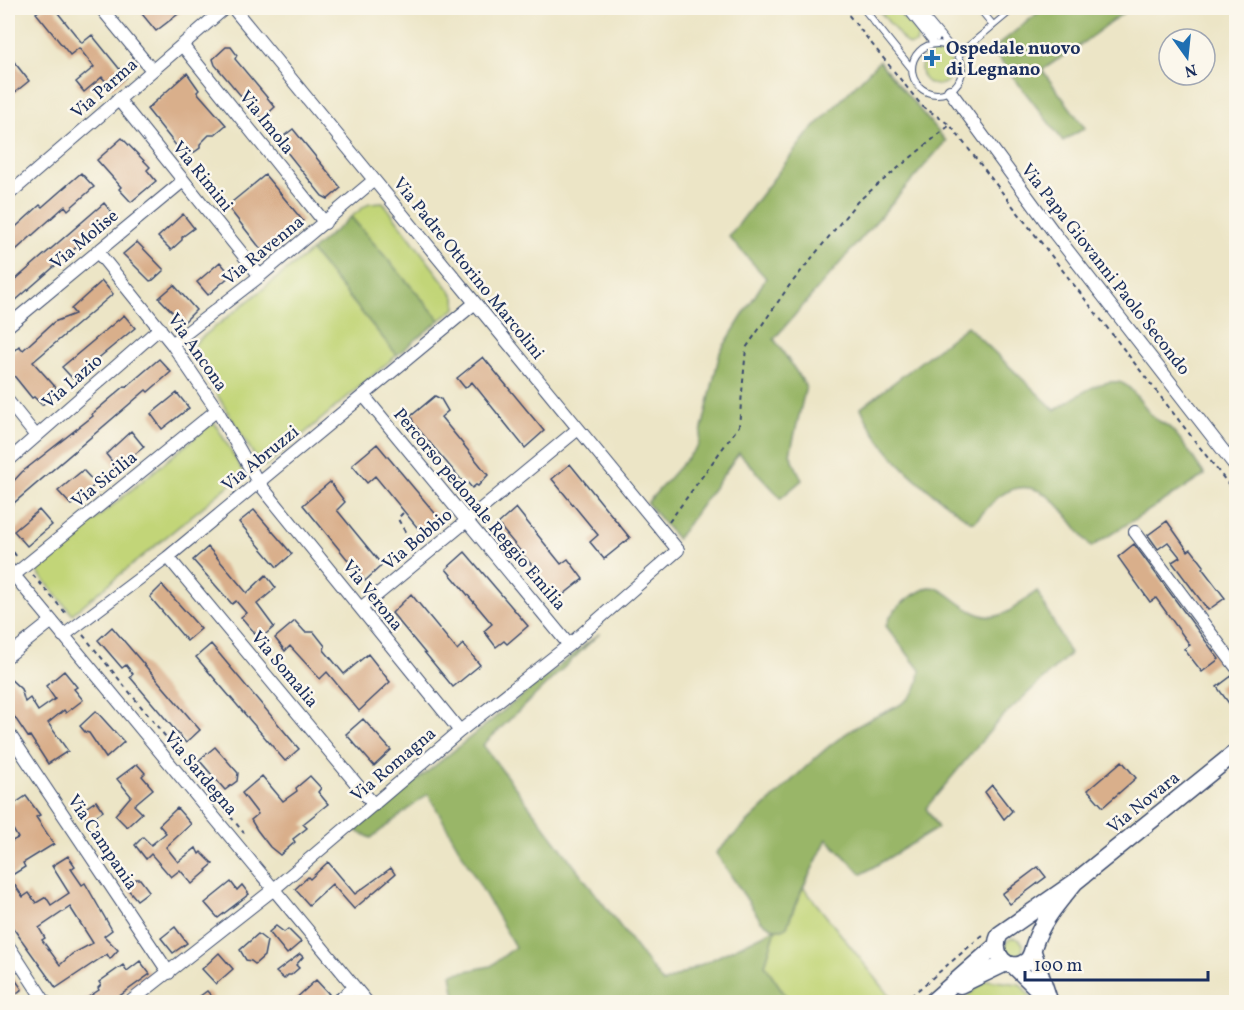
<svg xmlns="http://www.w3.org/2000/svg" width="1244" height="1010" viewBox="0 0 1244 1010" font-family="Vollkorn,serif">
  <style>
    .green { fill: #c2d578; stroke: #6e826b; stroke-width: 1.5 }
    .forest { fill: #99b668; stroke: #5a7263; stroke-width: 1.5 }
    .building { fill: #d9af8b; fill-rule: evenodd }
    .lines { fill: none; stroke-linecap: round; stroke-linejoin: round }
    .lane-casing { stroke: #3a4a6e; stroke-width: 8 }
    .street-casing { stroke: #3a4a6e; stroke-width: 14 }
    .secondary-casing { stroke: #3a4a6e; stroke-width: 19 }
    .path { stroke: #3a4a6e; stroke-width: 2; stroke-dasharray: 4.5 4.5; stroke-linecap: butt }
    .lane { stroke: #fff; stroke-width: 6 }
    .street { stroke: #fff; stroke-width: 12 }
    .secondary { stroke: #fff; stroke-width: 16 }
    .poi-dot { fill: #1f6fb2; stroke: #fbf7ec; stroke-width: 2 }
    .labels { text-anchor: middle; stroke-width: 5; stroke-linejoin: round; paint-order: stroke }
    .poi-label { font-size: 18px; font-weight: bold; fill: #1b2f5e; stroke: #fbf7ec; text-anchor: start }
    .street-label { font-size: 18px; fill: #1b2f5e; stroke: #fbf7ec }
  </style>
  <rect width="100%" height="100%" fill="#fbf7ec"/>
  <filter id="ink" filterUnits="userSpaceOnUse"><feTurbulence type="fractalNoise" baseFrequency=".0167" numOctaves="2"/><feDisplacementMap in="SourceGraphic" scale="12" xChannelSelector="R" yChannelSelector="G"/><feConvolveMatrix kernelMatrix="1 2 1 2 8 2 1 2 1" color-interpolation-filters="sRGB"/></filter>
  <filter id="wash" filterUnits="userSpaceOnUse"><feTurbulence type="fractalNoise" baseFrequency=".008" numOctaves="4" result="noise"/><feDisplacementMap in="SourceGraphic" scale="24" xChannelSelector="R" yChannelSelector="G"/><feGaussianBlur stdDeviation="1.35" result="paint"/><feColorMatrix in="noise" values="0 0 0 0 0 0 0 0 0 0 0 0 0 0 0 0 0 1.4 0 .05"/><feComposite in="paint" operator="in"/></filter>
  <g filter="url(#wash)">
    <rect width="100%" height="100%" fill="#ece5c6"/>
    <!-- green -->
    <path class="green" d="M877 8H895L918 35 916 44 909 45 905 42Z
      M921 69a16 16 0 1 1 32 0a16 16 0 1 1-32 0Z
      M383 202 455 297 456 308 440 320 351 217 369 203Z
      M311 251 397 355 266 466 260 465 194 357 195 343Z
      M214 422 244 473 72 614 35 569Z
      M803 887 894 1001 893 1002H790L765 965 776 929H783L787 926Z
      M1005 947a9 9 0 1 1 18 0a9 9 0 1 1-18 0Z
      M986 980 1020 984 1035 1002H961Z"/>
    <!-- forest -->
    <path class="forest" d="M1044 8H1130L1080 45 1042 70 1085 128 1063 141 993 51 998 45Z
      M879 61 946 141 774 339 806 386 790 454 802 480 781 498 739 453 677 539 647 503 698 446 720 352 766 278 729 237 806 136Z
      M351 217 440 320 397 355 311 251Z
      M967 326 1055 410C1074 399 1095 380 1118 382 1131 383 1143 407 1153 417 1159 422 1167 424 1172 430 1185 442 1194 461 1205 475L1091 547C1068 519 1042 467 1000 496 990 503 983 514 974 522L970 521C929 492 881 456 861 408Z
      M929 587C938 587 943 591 950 596 991 628 999 620 1037 591L1070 654 1000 719 926 808 938 828 862 874 827 839 797 900 787 926 783 929H776L765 965 790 1002H456L451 974 491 966 515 947 428 794 371 838 355 830 600 633 483 745 663 983 775 929 761 921 716 853C739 830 763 808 786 786 815 758 843 730 881 714 904 704 919 698 920 670L886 626C892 607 911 595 929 587Z"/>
    <g id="blocks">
      <!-- building -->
      <path class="building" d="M43 8H54L82 43 92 35 126 77 112 89 102 77 84 92 76 82 94 67 79 48 70 55 36 13Z
        M150 8H186L156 31 142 14Z
        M226 47H231L237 55 235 59 275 107 263 118 257 115 215 65 213 59Z
        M8 54 29 81 8 98Z
        M187 73 199 90 197 92 226 125 214 135H209L200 144V148L186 158 147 109Z
        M293 129 341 188 328 199 322 196 282 146 280 139Z
        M122 138 150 167 147 170 156 181 131 202 119 189 121 187 97 160Z
        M81 173 94 187 68 210 65 206 8 257V234L40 205 42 207Z
        M265 175 303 221 264 253 227 206Z
        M104 203 116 218 90 240 88 237 15 301 8 293V286Z
        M183 214 194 228 182 237V240L171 250 158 237Z
        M137 242 164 270 153 280 150 281 123 254Z
        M220 262 231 275 208 295 197 282Z
        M102 281 113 294 33 362 59 391 42 405 34 397 32 398 11 372 12 369 8 364V356L19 346 23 350 54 322 75 314 71 309Z
        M174 285 196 310 183 323 159 298Z
        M124 315 135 328 73 379 62 367Z
        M483 357 544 431 525 448 472 382 465 388 457 378Z
        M159 359 171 372 148 392 146 390 8 508V487L22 472 93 416 92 414 125 386 126 387Z
        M177 393 189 408 162 429 151 414Z
        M435 396 441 399 448 411 441 417 488 475 478 486 476 485 472 488 467 482 464 483 414 424 411 416Z
        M131 431 144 447 117 468 106 454Z
        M377 444 439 518 421 532 375 476 367 483 352 465Z
        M570 464 630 538 604 559 590 542 598 535 552 479Z
        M83 470 96 484 71 505 58 491Z
        M330 482 345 502 337 510 382 565 365 581 303 505Z
        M516 508 561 564 568 559 583 579 559 598 498 524Z
        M39 510 52 525 27 546 14 531Z
        M254 510 292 554 277 567 239 522Z
        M1167 521 1188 551 1191 549 1204 566 1202 568 1225 598 1208 610 1172 562 1180 557 1168 542 1158 549 1148 535Z
        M1134 544 1219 659 1202 672 1184 649 1190 645 1156 598 1150 602 1118 557Z
        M208 547 247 593 266 575 276 588 257 604 274 627 260 639 241 617 246 613 236 601 232 604 193 560Z
        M465 552 528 626 507 644 504 641 496 647 484 631 492 624 446 569Z
        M162 585 201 629 187 641 150 597Z
        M411 594 457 650 463 644 480 665 453 687 392 613Z
        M295 621 305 632H314L325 646 324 650 344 674 368 654 390 682 359 711 327 672 320 679 290 646 285 651 275 638Z
        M112 627 200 730 186 743 130 677 133 674 126 665 122 668 98 640Z
        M211 644 299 749 285 761 196 657Z
        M64 671 77 687 74 689 83 700 66 713 64 710 48 723 68 751 48 764 30 736 28 737 11 712 8 700V677L21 689 25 702 30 698 38 711 55 699 46 686Z
        M1233 675H1236V713L1217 687Z
        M96 711 124 742 106 758 89 733 85 732 80 726Z
        M363 719 391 750 374 766 346 734Z
        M215 747 238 773 237 781 225 790 199 760Z
        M1122 761 1136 778 1103 807 1088 790Z
        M137 764 145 773 142 776 153 789 134 805 142 813 127 827 115 815 131 796 117 779Z
        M262 776 283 801 297 791 296 788 310 776 321 788 318 792 328 804 303 824 307 828 293 839 295 842 280 855 270 847 257 830 251 820 258 814 242 793Z
        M992 785 1012 811 1004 819 985 792Z
        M8 792 14 804 26 796 40 815 36 817 54 844 23 863 25 867 9 877 23 897 29 893 36 903 46 897 51 905 69 893 52 866 68 856 75 866 71 869 82 885 85 883 112 930 104 936 118 950 110 959 107 954 56 988 8 921V843L18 838 8 821ZM70 907 93 943 72 954 60 965 42 940 45 938 39 928Z
        M96 801 103 811 88 821 81 811Z
        M177 808 191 824 166 847 178 862 196 848 199 854 201 852 213 864 206 870 207 871 192 884 180 870 171 877 151 854 146 859 135 845 143 837 151 845 166 833 159 825Z
        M328 862 355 894 391 868 395 874 354 909 332 884 309 905 295 889 308 877 310 879Z
        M1038 867 1046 877 1010 904 1002 894Z
        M136 879H140L149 891 137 900 126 887Z
        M231 882 237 890 242 885 249 894 218 918 205 903Z
        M276 926 284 932 288 929 301 942 287 954 269 932Z
        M175 927 187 943 173 953 161 938Z
        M258 934 267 941 264 956 255 964 251 961 246 960 240 950Z
        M219 953 233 969 216 984 202 969Z
        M300 954 303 957 296 965 299 968 291 975H288L284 979 276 972Z
        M140 961 150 974 111 1002H81L99 990 98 988 101 985 99 982 123 965 127 971Z
        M14 978 22 989 8 1000V984Z
        M316 980 329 994 319 1002H292Z
        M207 991 217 1002H192Z"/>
    </g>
  </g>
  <g filter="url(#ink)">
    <use href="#blocks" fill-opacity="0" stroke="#3a4a6e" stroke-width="1.5"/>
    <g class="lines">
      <defs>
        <path id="lane" d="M863 8 912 69
          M905 8 934 44
          M910 8 937 38
          M918 8 949 45
          M979 8 993 25
          M912 69a25 25 0 1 1 50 0a25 25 0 1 1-50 0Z
          M958 55 1014 8"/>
        <path id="street" d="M101 8 152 70
          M182 45 325 223
          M950 91 1055 234 1236 467
          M118 99 260 276
          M8 195 225 8
          M97 251 172 344 217 410 258 482 460 731
          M8 326 183 181
          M172 344 260 276 374 180
          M364 396 569 645
          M8 401 36 436
          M8 461 160 328
          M1135 532 1236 667
          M168 557 374 805
          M8 568 367 1002
          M14 575 217 410
          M361 608 578 429
          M63 636 168 557 475 303
          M8 656 52 621
          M8 732 169 973
          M8 945 45 1002
          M130 1002 274 889 460 731 569 645 678 550 233 8
          M336 1002 354 988"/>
        <path id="secondary" d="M1075 882C1059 902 1042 920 1034 945 1032 951 1032 956 1027 961 1008 975 989 953 1000 934L1075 882 1236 752
          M1033 952 1048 997
          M1013 965 1051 1002
          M960 985 1006 963
          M932 1002 996 946"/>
      </defs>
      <!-- lane casing -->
      <use href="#lane" class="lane-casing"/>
      <!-- street casing -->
      <use href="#street" class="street-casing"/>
      <!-- secondary casing -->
      <use href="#secondary" class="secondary-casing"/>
      <!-- path -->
      <path class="path" d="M843 8 922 106 950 125 1236 494
        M403 513 398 518 399 521 415 549
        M669 522 739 426 746 348 789 286 857 202 950 125
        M8 545 17 557
        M33 575 68 616
        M83 635 244 833
        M904 1002 984 934"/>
      <!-- lane -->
      <use href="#lane" class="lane"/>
      <!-- street -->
      <use href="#street" class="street"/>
      <!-- secondary -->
      <use href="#secondary" class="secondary"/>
    </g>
  </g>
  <!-- markers -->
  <path class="poi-dot" d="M929 49h6v6h6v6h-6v6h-6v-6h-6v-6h6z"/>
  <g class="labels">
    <!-- poi labels -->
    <g class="poi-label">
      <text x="946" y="54">Ospedale nuovo<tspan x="946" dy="21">di Legnano</tspan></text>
    </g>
    <!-- street labels -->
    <g class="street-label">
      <text transform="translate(104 88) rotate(-41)" y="6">Via Parma</text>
      <text transform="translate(267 122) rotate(51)" y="6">Via Imola</text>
      <text transform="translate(203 176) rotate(51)" y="6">Via Rimini</text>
      <text transform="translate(84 239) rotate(-40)" y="6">Via Molise</text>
      <text transform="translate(263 250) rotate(-39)" y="6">Via Ravenna</text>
      <text transform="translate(469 268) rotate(51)" y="6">Via Padre Ottorino Marcolini</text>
      <text transform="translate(1106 269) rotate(52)" y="6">Via Papa Giovanni Paolo Secondo</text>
      <text transform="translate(198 352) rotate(55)" y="6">Via Ancona</text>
      <text transform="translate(72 381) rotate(-41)" y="6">Via Lazio</text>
      <text transform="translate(260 458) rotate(-39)" y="6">Via Abruzzi</text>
      <text transform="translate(104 479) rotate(-39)" y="6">Via Sicilia</text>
      <text transform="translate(480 509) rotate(50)" y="6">Percorso pedonale Reggio Emilia</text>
      <text transform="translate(417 539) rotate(-40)" y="6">Via Bobbio</text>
      <text transform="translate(373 595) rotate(51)" y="6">Via Verona</text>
      <text transform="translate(285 669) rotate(50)" y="6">Via Somalia</text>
      <text transform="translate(393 764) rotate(-40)" y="6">Via Romagna</text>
      <text transform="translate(201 773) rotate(50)" y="6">Via Sardegna</text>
      <text transform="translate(1143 802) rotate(-39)" y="6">Via Novara</text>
      <text transform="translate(103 842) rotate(56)" y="6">Via Campania</text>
    </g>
  </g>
  <!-- margin -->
  <rect width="1244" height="1010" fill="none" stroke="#fbf7ec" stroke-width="30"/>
  <!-- north arrow -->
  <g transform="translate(1187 57) rotate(165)"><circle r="28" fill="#fbf7ec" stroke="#a1a7b3" stroke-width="1.5"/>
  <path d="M0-4.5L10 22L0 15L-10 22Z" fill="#1f6fb2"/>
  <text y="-9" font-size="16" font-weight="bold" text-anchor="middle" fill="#1b2f5e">N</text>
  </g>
  <!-- scale -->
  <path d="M1025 971v9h183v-9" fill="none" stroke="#1b2f5e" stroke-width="3"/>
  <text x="1034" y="971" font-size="18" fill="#1b2f5e" stroke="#fbf7ec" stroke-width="4.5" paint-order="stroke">100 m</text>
</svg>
